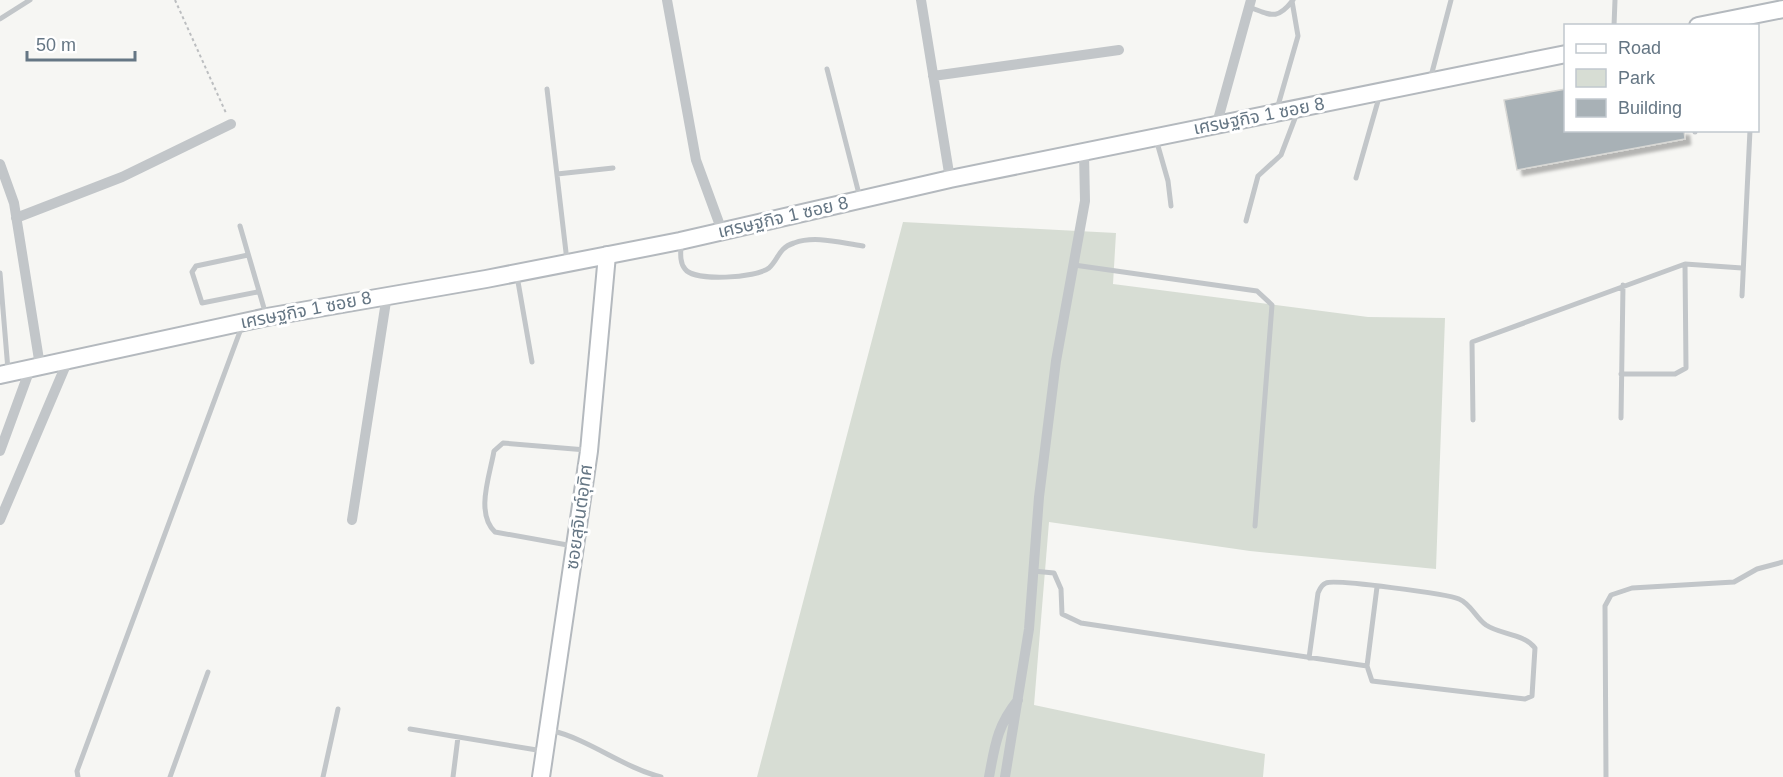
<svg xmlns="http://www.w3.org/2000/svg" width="1783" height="777" viewBox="0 0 1783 777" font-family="Helvetica,'Noto Sans Thai',sans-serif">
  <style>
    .green { fill: #d7ddd4 }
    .building { fill: #a8b1b6; stroke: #d8d8d5; stroke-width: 1.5; filter: url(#shadow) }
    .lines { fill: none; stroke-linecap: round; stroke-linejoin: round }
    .secondary-casing { stroke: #b4b9be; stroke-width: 20 }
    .path { stroke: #bcbec0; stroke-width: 2; stroke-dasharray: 3 3; stroke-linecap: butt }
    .lane { stroke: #c2c6c9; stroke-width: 5 }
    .street { stroke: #c2c6c9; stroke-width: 10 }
    .secondary { stroke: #fff; stroke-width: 16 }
    .labels { text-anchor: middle; stroke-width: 6; stroke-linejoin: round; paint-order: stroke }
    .street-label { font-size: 18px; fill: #657684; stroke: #fff }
  </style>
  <defs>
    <filter id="shadow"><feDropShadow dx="5.5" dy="5.5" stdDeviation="1.5" flood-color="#0004"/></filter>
  </defs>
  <rect width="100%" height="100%" fill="#f6f6f3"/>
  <!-- green -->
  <path class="green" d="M903 222 1116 233 1113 284 1368 317 1445 318 1436 569 1250 551 1049 522 1034 705 1265 754 1263 777H757Z"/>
  <!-- building -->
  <path class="building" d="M1566 89V130H1684L1685 139 1517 170 1504 100Z"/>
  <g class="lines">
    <defs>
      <path id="secondary" d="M1698 26 1783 9
        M0 375 267 317 486 279 680 241 950 179 1566 54
        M541 777 589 451 607 255"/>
    </defs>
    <!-- secondary casing -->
    <use href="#secondary" class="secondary-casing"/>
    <!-- path -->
    <path class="path" d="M175 0 226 113"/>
    <!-- lane -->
    <path class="lane" d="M1249 7C1271 15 1277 21 1293 0
      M0 19 30 0
      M1614 26 1615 0
      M827 69 860 198
      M1430 80 1451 0
      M547 89 567 261
      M1277 109 1298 36 1292 1
      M1695 132V130
      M1156 139 1168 181 1171 206
      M557 174 613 168
      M1356 178 1380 94
      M1246 221 1258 176 1281 155 1297 113
      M240 226 266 315
      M681 242C681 251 679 262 685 269 694 282 756 278 769 268 779 259 778 248 794 243 815 235 841 243 863 246
      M248 255 196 266 192 272 202 303 257 292
      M1074 265 1257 291 1272 305 1255 526
      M0 273 8 370
      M517 276 532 362
      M1742 296 1750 130
      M1621 374H1675L1686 368 1685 264
      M1621 418 1623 285
      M1473 420 1472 342 1685 264 1742 268
      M573 546 495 532C475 513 490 475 494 451L503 443 586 450
      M1033 571 1054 573 1061 589 1062 614 1081 623 1367 666
      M1309 658 1318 593C1320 589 1321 585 1326 583 1335 579 1448 594 1459 599 1471 604 1476 618 1486 625 1501 635 1523 633 1535 648L1532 696 1525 699 1372 681 1367 666 1377 587
      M410 729 543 751
      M550 730C591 740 622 767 661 777
      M78 777 77 771 242 326
      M170 777 208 672
      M323 777 338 709
      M453 777 458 737
      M1606 777 1605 606 1611 595 1632 588 1734 582 1757 569 1783 562"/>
    <!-- street -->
    <path class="street" d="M667 0 696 160 722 231
      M921 0 950 179
      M933 76 1119 50
      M1217 123 1251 0
      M0 164 14 203 40 366
      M16 218 122 177 231 124
      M0 451 30 369
      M0 520 68 360
      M352 520 387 295
      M989 777C995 745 997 726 1018 700
      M1005 777 1029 629 1039 497 1056 361 1085 201 1084 153"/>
    <!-- secondary -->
    <use href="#secondary" class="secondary"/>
  </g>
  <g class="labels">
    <!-- street labels -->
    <g class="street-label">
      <text transform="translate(1259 116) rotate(-11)" y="6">เศรษฐกิจ 1 ซอย 8</text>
      <text transform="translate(783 217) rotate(-13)" y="6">เศรษฐกิจ 1 ซอย 8</text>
      <text transform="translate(306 310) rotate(-11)" y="6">เศรษฐกิจ 1 ซอย 8</text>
      <text transform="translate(579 517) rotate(-82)" y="6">ซอยสุจินต์อุทิศ</text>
    </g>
  </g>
  <!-- legend -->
  <rect x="1564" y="24" width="195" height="108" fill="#ffffff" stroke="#c1c8ce" stroke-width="1.5"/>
  <rect x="1576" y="44" width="30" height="9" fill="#ffffff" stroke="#c1c8ce" stroke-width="1.5"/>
  <text x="1618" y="54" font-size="18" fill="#657684">Road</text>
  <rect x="1576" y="69" width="30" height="18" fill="#d7ddd4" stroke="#c1c8ce" stroke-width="1.5"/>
  <text x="1618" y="84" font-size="18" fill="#657684">Park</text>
  <rect x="1576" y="99" width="30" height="18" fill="#a8b1b6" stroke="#c1c8ce" stroke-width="1.5"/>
  <text x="1618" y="114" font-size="18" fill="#657684">Building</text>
  <!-- scale -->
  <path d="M27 51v9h108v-9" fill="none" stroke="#657684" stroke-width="3"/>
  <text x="36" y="51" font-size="18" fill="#657684" stroke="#ffffff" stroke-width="4.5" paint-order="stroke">50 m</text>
</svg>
